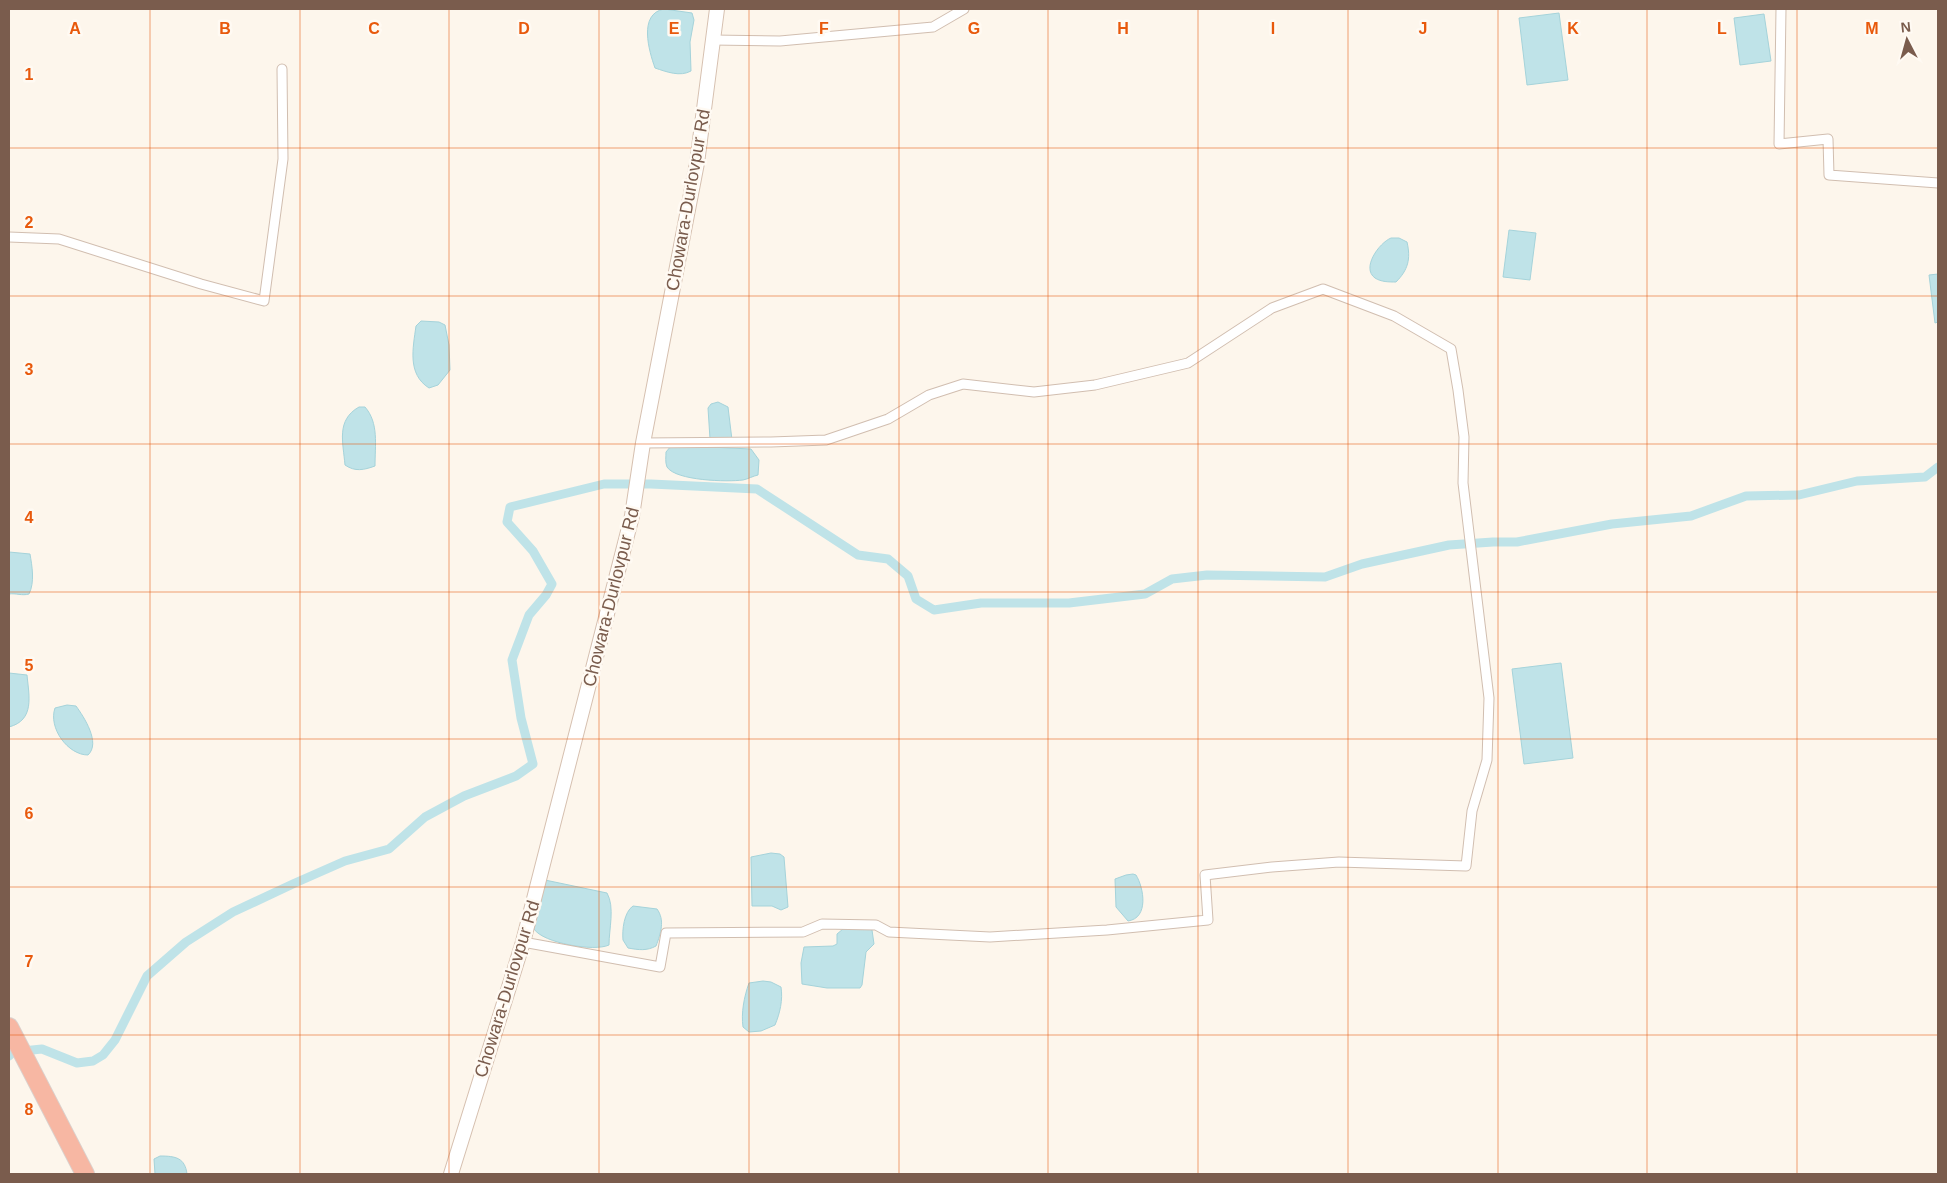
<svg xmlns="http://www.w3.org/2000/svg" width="1947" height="1183" viewBox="0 0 1947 1183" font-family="Helvetica,sans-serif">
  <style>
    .water { fill: #bfe3e8; stroke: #a5d3da }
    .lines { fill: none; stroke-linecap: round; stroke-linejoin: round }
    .canal { stroke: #bfe3e8; stroke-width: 9 }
    .street-casing { stroke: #d1beb0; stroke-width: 11 }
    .secondary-casing { stroke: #d6c0b0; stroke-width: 16 }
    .highway-casing { stroke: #dad1cd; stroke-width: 20 }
    .street { stroke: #fff; stroke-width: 9 }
    .secondary { stroke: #fff; stroke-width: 14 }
    .highway { stroke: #f7b7a3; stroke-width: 18 }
    .grid { fill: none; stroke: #e8590c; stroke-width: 1; stroke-opacity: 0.55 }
    .labels { text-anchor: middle; stroke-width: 5; stroke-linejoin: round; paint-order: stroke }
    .street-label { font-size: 18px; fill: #7a5c4d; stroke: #fffaf3 }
    .grid-label { font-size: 16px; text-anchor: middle; font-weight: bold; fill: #e8590c; stroke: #fffaf3; stroke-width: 5; stroke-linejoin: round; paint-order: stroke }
  </style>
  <rect width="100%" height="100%" fill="#fdf6ec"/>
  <!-- water -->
  <path class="water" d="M664 9 692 13 694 20 690 42 691 71C680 77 667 72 655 68 649 51 638 14 664 9Z
    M1559 13 1568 80 1527 85 1519 18Z
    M1764 14 1771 61 1740 65 1734 18Z
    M1509 230 1536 233 1530 280 1503 277Z
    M1391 238H1399L1407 242C1411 259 1408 270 1396 282 1389 282 1381 282 1375 278 1361 268 1379 243 1391 238Z
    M1938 274V322L1935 323 1929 275Z
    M421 321 439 322 445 325 449 345 450 370 438 385 429 388C407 374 413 348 416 326Z
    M718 402 728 407 732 440 710 439 708 408 711 404Z
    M359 407H365C379 423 375 445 375 466 364 470 355 472 345 465 343 442 336 420 359 407Z
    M671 446H689L751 449 759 460 758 475C753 476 748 479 743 480 728 482 676 481 667 467 665 462 666 457 666 452Z
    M9 552 30 554C32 566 35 582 29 594 22 596 16 593 9 594Z
    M1561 663 1573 758 1524 764 1512 669Z
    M9 673 27 675C29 696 35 720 9 727Z
    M67 705 76 706C84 717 101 743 88 755 68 755 48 728 55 708Z
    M771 853 780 854 784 857 788 907 781 910 772 906H752L751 857Z
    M1133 874 1136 875C1144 888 1149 918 1128 921L1116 907 1115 879 1126 875Z
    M545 880 607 893C615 907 609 929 609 945 594 952 543 943 534 929Z
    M633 906 657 909C665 920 661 933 656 946 647 951 639 950 628 948L623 940C622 930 624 912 633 906Z
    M865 927 872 930 874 944 866 952 862 985 860 988H827L802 984 801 963 804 947 833 946 837 944V934L843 929Z
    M763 981 771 982 781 987C783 1000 780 1013 775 1025L761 1031 749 1032 743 1027C741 1013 744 997 749 983Z
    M160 1156C176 1156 185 1158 187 1174H155L154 1159Z"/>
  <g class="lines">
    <!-- canal -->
    <path class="canal" d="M9 1056 13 1052 42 1049 77 1063 93 1061 103 1055 115 1040 147 976 186 942 233 912 295 883 345 861 389 849 425 817 464 796 516 776 533 764 521 718 512 660 529 615 546 595 552 584 533 551 507 522 510 507 604 484H651L757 489 858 555 888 559 908 576 916 599 934 610 981 603H1069L1145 594 1172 579 1207 575 1325 577 1362 564 1449 545 1493 542H1517L1612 524 1691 516 1746 496 1799 495 1857 481 1925 477 1938 467"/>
    <defs>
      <path id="street" d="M1781 9 1779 144 1828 139 1829 175 1938 183
        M712 40 780 41 933 27 964 9
        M9 237 59 239 201 284 264 301 283 159 282 69
        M523 942 660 967 666 933 803 932 822 924 876 925 889 932 990 937 1107 930 1208 920 1205 875 1272 867 1339 862 1466 866 1472 811 1487 760 1489 698 1463 483 1464 437 1458 390 1451 349 1394 316 1323 289 1272 308 1188 363 1095 385 1034 392 963 384 929 395 888 419 826 440 771 442 643 443"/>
      <path id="secondary" d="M451 1174 523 942 632 516 643 443 697 163 717 9"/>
      <path id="highway" d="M9 1027 85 1174"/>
    </defs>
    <!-- street casing -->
    <use href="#street" class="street-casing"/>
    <!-- secondary casing -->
    <use href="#secondary" class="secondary-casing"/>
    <!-- highway casing -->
    <use href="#highway" class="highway-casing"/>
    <!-- street -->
    <use href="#street" class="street"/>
    <!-- secondary -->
    <use href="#secondary" class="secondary"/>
    <!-- highway -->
    <use href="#highway" class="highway"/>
  </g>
  <!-- grid -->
  <path class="grid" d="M150 9V1174M300 9V1174M449 9V1174M599 9V1174M749 9V1174M899 9V1174M1048 9V1174M1198 9V1174M1348 9V1174M1498 9V1174M1647 9V1174M1797 9V1174M9 148H1938M9 296H1938M9 444H1938M9 592H1938M9 739H1938M9 887H1938M9 1035H1938"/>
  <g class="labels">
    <!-- street labels -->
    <g class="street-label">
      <text transform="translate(688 200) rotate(-80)" y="6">Chowara-Durlovpur Rd</text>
      <text transform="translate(611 597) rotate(-76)" y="6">Chowara-Durlovpur Rd</text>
      <text transform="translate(507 989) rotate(-73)" y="6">Chowara-Durlovpur Rd</text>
    </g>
  </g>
  <g class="grid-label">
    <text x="75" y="34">A</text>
    <text x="225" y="34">B</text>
    <text x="374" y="34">C</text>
    <text x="524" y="34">D</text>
    <text x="674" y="34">E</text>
    <text x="824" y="34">F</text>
    <text x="974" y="34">G</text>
    <text x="1123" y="34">H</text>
    <text x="1273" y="34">I</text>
    <text x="1423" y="34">J</text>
    <text x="1573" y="34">K</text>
    <text x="1722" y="34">L</text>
    <text x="1872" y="34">M</text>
    <text x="29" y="80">1</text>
    <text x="29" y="228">2</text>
    <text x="29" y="375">3</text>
    <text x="29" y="523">4</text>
    <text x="29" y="671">5</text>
    <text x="29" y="819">6</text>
    <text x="29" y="967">7</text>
    <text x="29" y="1115">8</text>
  </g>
  <!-- border -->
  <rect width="1947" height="1183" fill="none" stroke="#7a5c4d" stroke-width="20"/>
  <!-- north arrow -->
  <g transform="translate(1907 40) rotate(354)" stroke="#fffaf3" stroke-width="4" paint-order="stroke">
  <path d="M0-4L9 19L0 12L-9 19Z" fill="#7a5c4d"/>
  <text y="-8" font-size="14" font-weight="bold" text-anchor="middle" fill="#7a5c4d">N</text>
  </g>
</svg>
